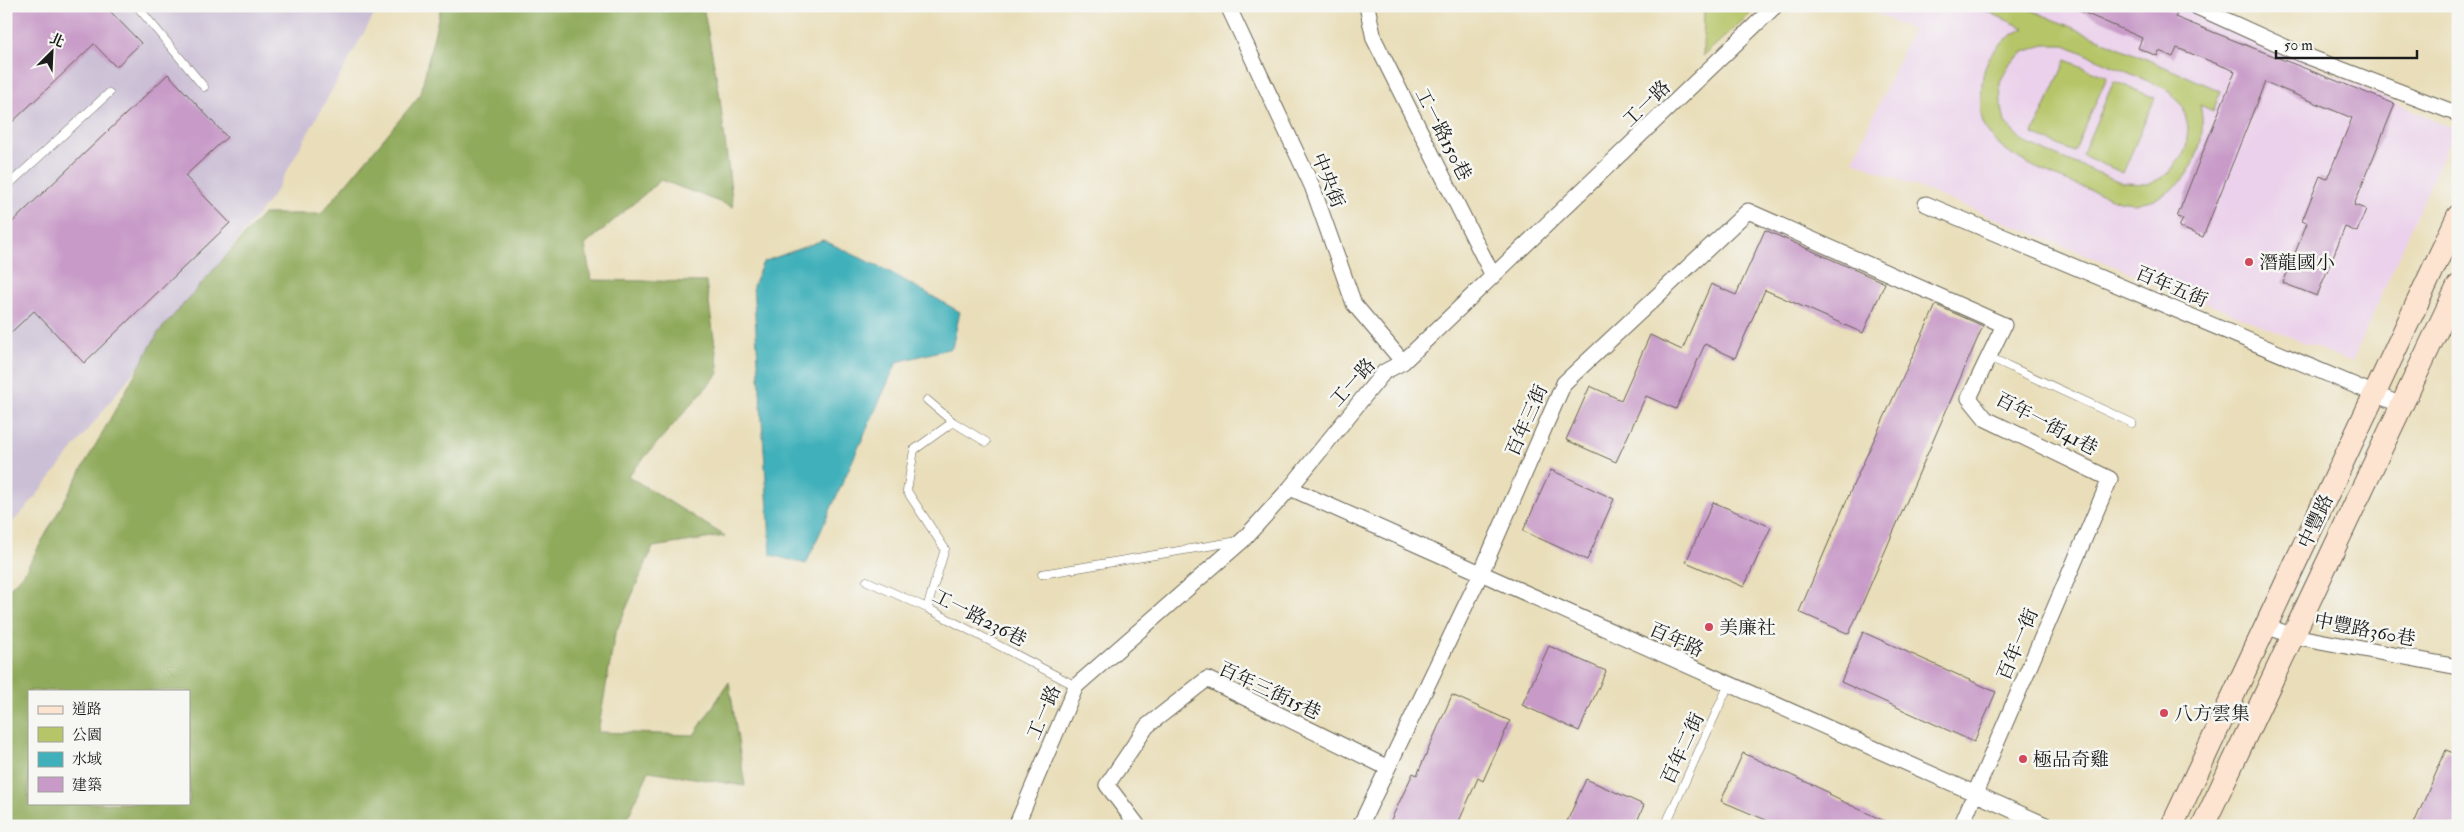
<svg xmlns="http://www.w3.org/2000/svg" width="2464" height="832" viewBox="0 0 2464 832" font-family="'IM FELL Double Pica','Noto Serif TC',serif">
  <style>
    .built { fill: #ebd1eb }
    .industrial { fill: #cbbfd5 }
    .green { fill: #b6c567; stroke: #697042; fill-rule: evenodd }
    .forest { fill: #90aa5c; stroke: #56633c; fill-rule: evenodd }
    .water { fill: #40b0ba; stroke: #2e666b }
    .building { fill: #c79ac7 }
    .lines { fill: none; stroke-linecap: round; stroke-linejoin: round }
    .service-casing { stroke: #646053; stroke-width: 9 }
    .minor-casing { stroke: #646053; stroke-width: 17 }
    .secondary-casing { stroke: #646053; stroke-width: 24 }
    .service { stroke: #fff; stroke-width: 8 }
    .minor { stroke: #fff; stroke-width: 15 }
    .secondary { stroke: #fde4d1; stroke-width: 22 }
    .poi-dot { fill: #d1495b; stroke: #f6f6f2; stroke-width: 2 }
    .labels { text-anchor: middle; stroke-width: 5; stroke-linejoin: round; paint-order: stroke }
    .street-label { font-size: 19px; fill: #1c1c1c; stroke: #f6f6f2 }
    .poi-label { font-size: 19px; fill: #1c1c1c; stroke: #f6f6f2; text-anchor: start }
  </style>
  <rect width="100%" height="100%" fill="#f6f6f2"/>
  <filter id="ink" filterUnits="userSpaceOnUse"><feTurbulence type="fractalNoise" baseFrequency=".02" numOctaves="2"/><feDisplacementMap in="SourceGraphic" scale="10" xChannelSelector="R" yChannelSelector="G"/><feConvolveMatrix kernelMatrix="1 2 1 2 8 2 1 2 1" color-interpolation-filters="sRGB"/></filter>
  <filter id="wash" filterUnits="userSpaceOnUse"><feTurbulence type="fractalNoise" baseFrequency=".0096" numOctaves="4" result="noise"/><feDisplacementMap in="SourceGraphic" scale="20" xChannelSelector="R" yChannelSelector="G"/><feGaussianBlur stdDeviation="1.12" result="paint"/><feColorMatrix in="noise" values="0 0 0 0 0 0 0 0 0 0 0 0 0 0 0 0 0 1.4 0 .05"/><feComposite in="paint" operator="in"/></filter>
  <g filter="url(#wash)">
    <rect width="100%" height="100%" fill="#e9deb9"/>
    <!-- built -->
    <path class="built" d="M1862 6H2181L2455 129 2352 362 1853 161 1912 30Z"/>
    <!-- industrial -->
    <path class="industrial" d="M6 6H379L274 194 28 506 6 529Z"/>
    <!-- green -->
    <path class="green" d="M1704 6H1759L1703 56Z
      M1975 6H2022L2221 91 2213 111 2200 105C2210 146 2187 195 2142 202 2135 204 2126 202 2119 201 2081 185 1999 163 1983 123 1979 112 1981 97 1982 85 1984 54 1999 42 2024 28ZM2044 45H2065L2166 89 2183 107 2188 127 2186 149 2169 173 2150 184 2123 183 2023 142 2005 122 2001 103 2000 82 2010 63 2024 52Z
      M2066 60 2107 77 2074 152 2033 134Z
      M2114 81 2155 98 2123 173 2082 155Z"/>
    <!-- forest -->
    <path class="forest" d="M441 6H703L719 91 733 207 661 180 585 245 591 280 706 282 719 373 628 476 725 536 653 547 615 634 598 732 694 735 729 682 745 786 649 771 624 826H6V591L23 575 158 333 263 214H321L420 95ZM29 691H189V803H29Z"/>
    <!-- water -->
    <path class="water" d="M823 240 890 272 960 312 952 348 897 362 806 564 771 555 753 286 763 262Z"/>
    <g id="blocks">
      <!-- building -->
      <path class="building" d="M6 6H105L141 43 116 67 94 44 6 128Z
        M2069 6H2160L2177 14 2175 17 2395 104 2354 205 2366 209 2357 232 2345 227 2317 296 2283 283 2307 223 2302 221 2320 176 2327 179 2352 118 2265 82 2203 237 2179 227 2183 219 2177 217 2235 71 2177 48 2173 57 2159 51 2157 56 2138 48 2142 38Z
        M168 74 227 137 185 176 230 223 84 363 34 311 6 337V228Z
        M1765 230 1885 283 1863 333 1765 290 1735 358 1705 344 1676 409 1646 396 1616 462 1566 440 1590 386 1621 400 1650 335 1682 350 1711 284 1736 295Z
        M1936 305 1983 326 1849 634 1799 612 1854 483Z
        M1551 470 1614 499 1587 560 1523 531Z
        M1713 502 1771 527 1744 587 1686 562Z
        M1863 632 1996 692 1974 742 1841 682Z
        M1549 646 1606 671 1579 731 1522 705Z
        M1452 695 1510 721 1483 781 1478 778 1457 826H1388L1413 773 1417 775Z
        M2446 750 2458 755V826H2413Z
        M1743 753 1830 793 1829 795 1895 826H1780L1721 801Z
        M1586 779 1644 805 1635 826H1565Z"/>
    </g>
  </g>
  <g filter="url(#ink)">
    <use href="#blocks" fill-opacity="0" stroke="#646053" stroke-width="1"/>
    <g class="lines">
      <defs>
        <path id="service" d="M137 6 204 87
          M6 187 109 93
          M1989 357 2132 423
          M927 400 953 422 914 450 907 491 945 549 927 608
          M953 422 986 442
          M1042 574 1238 541
          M867 581 927 608 1076 686
          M1665 826 1729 684"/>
        <path id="minor" d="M1228 6 1312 186 1354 304 1403 362
          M1367 6 1374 39 1493 276
          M2195 6 2296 52 2458 114
          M1926 204 2401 405
          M1290 488 2048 826
          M2266 626 2293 636 2458 667
          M1016 826 1076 686 1243 540 1290 488 1384 372 1403 362 1775 6
          M1138 826 1107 785 1147 726 1207 679 1386 767
          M1360 826 1481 573 1564 383 1748 211 2004 325 1969 398 1986 419 2110 479 1961 826"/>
        <path id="secondary" d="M2172 826 2458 216
          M2203 826 2458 286"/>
      </defs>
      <!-- service casing -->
      <use href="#service" class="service-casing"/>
      <!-- minor casing -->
      <use href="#minor" class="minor-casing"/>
      <!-- secondary casing -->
      <use href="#secondary" class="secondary-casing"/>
      <!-- service -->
      <use href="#service" class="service"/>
      <!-- minor -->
      <use href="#minor" class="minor"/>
      <!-- secondary -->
      <use href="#secondary" class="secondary"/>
    </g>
  </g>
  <!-- markers -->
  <g class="poi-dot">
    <circle cx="2249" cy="262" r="5"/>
    <circle cx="1709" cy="627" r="5"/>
    <circle cx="2164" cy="713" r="5"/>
    <circle cx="2023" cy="759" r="5"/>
  </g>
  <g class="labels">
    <!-- street labels -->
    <g class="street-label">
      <text transform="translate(1646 103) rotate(-44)" y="7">工一路</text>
      <text transform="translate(1444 134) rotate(63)" y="7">工一路150巷</text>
      <text transform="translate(1329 180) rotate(68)" y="7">中央街</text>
      <text transform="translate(2172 286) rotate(23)" y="7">百年五街</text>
      <text transform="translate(1352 382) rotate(-48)" y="7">工一路</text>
      <text transform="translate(1526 420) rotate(-66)" y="7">百年三街</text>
      <text transform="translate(2047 423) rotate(28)" y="7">百年一街41巷</text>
      <text transform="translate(2315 521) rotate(-65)" y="7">中豐路</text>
      <text transform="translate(980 617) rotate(27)" y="7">工一路236巷</text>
      <text transform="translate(2365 629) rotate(11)" y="7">中豐路360巷</text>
      <text transform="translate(1677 639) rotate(24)" y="7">百年路</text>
      <text transform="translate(2017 644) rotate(-67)" y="7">百年一街</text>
      <text transform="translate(1270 690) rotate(25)" y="7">百年三街15巷</text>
      <text transform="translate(1043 712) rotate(-67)" y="7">工一路</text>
      <text transform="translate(1682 748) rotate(-65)" y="7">百年二街</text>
    </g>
    <!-- poi labels -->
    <g class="poi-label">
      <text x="2259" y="269">潛龍國小</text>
      <text x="1719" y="634">美廉社</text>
      <text x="2174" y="720">八方雲集</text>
      <text x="2033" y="766">極品奇雞</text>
    </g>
  </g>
  <!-- margin -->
  <rect width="2464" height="832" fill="none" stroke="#f6f6f2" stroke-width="25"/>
  <!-- legend -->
  <rect x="28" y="690" width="162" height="115" fill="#f6f6f2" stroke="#9f9f9c"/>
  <rect x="38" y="706" width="25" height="8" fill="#fde4d1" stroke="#9f9f9c"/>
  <text x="72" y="714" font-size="15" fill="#1c1c1c">道路</text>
  <rect x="38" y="727" width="25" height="15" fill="#b6c567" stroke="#9f9f9c"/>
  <text x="72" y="740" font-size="15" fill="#1c1c1c">公園</text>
  <rect x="38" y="752" width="25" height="15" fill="#40b0ba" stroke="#9f9f9c"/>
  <text x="72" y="764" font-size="15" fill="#1c1c1c">水域</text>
  <rect x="38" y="777" width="25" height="15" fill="#c79ac7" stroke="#9f9f9c"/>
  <text x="72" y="790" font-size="15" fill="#1c1c1c">建築</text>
  <!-- north arrow -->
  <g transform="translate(52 52) rotate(24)" stroke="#f6f6f2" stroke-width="4" paint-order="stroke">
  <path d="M0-4L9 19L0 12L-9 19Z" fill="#1c1c1c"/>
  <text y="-8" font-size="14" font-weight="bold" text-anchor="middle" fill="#1c1c1c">北</text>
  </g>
  <!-- scale -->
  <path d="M2276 50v8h141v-8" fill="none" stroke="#1c1c1c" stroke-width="2.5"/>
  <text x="2284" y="50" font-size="15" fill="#1c1c1c" stroke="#f6f6f2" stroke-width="4" paint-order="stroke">50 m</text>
</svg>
